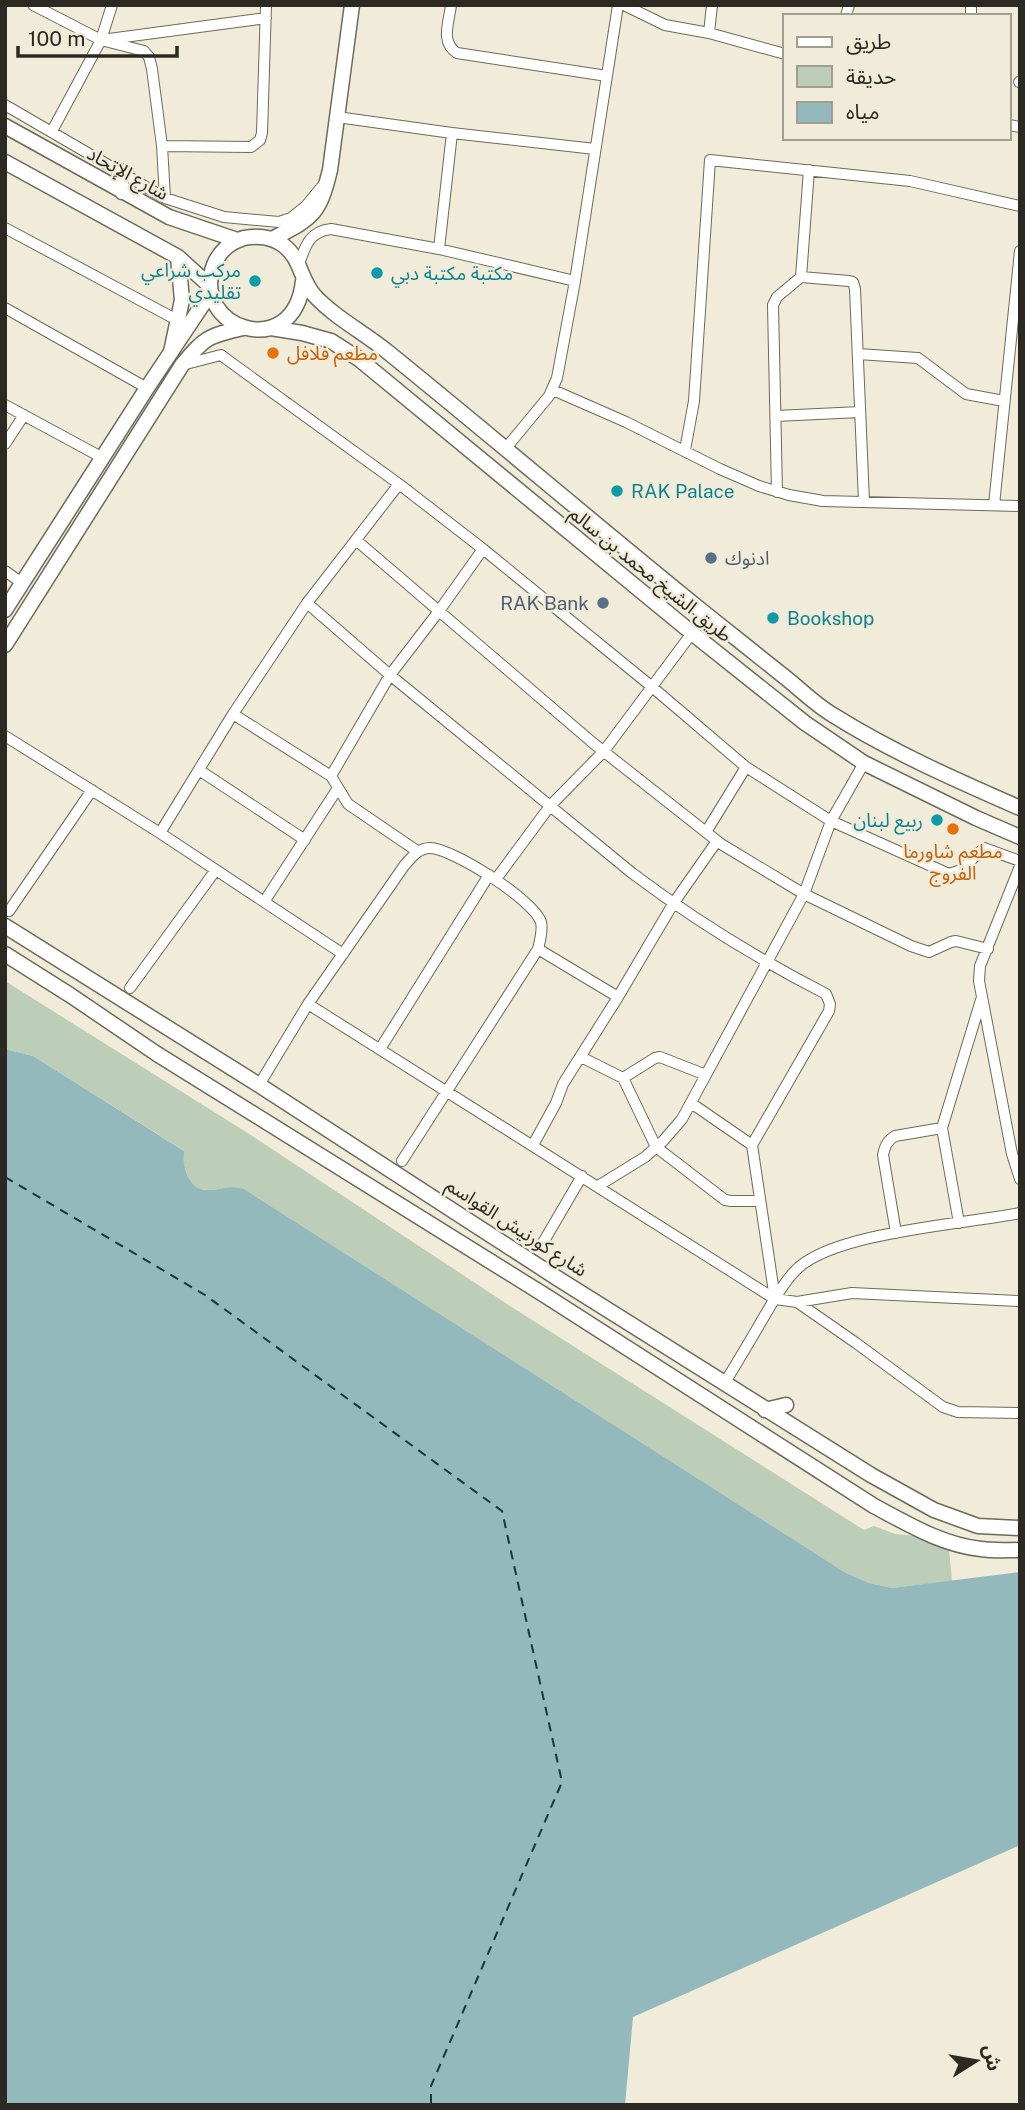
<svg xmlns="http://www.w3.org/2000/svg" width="1025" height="2110" viewBox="0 0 1025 2110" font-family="'Public Sans','Noto Sans Arabic',sans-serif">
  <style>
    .green { fill: #bccdb8 }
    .water { fill: #93b9bd }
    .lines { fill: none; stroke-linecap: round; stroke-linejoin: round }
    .ferry { stroke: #13383d; stroke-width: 2; stroke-dasharray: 9 7; stroke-linecap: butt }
    .street-casing { stroke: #6d6a59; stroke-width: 12 }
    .secondary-casing { stroke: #6d6a59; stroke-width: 17 }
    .primary-casing { stroke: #6d6a59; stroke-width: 17 }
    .street { stroke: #fff; stroke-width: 10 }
    .secondary { stroke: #fff; stroke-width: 14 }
    .primary { stroke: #fff; stroke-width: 14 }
    .culture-dot { fill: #0f9aa8; stroke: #f0ecd9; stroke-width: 2.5 }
    .food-dot { fill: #e8710a; stroke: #f0ecd9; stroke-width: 2.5 }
    .service-dot { fill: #5c6f8a; stroke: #f0ecd9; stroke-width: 2.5 }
    .labels { text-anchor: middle; stroke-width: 5; stroke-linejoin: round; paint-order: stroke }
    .street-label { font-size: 19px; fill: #2b2922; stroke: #f0ecd9 }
    .culture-label { font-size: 19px; fill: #0d838f; stroke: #f0ecd9; text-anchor: start }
    .food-label { font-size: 19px; fill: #c56008; stroke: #f0ecd9; text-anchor: start }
    .service-label { font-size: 19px; fill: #4e5e75; stroke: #f0ecd9; text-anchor: start }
  </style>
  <rect width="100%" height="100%" fill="#f0ecd9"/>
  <!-- green -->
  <path class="green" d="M5 981 246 1132 510 1306 864 1530 874 1526 895 1534 948 1539 952 1581 892 1588 869 1583 846 1573 244 1189C229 1185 225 1189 211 1190 188 1192 183 1168 183 1150L33 1056 5 1049Z"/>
  <!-- water -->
  <path class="water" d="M5 1049 33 1056 184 1151C182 1168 189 1192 211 1190 225 1189 229 1185 244 1189L846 1573 869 1583 892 1588 1020 1572V1845L633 2017 625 2105H5Z"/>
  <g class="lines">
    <!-- ferry -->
    <path class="ferry" d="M5 1177 205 1295 502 1511 562 1782 431 2086V2105"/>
    <defs>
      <path id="street" d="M33 5 101 40 144 51 149 57 152 69 162 146 165 198
        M451 5C449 23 440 42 457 53L607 76
        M624 5 665 25 709 33 785 54
        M846 16 849 5
        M971 16V8
        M709 33 712 5
        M109 39 266 18
        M1019 82H1020
        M5 105 165 198 224 217 279 222 291 218 306 206 324 184
        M337 117 452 133
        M1009 125 1020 127
        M52 131 101 40 112 5
        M162 146 251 147 260 140 262 133 266 5
        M809 170 801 277 849 281 853 282 855 289 864 502
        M5 228 179 321
        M439 249 452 133 595 149
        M299 264C305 246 310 231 331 229L439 249 575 281
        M5 308 147 388
        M858 354 918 358 966 394 1004 401
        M182 365 221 355 229 361 399 484 483 549 651 686 746 767 831 821 949 874 961 870 984 848 1020 861
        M553 390 626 422 720 469 759 486 789 495 823 501 1020 506
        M5 405 103 458
        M776 416 860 412
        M5 444 24 415
        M506 448 549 396 557 378 575 281 618 5
        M685 450 694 401 710 160 910 181 1020 206
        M777 492 773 305 777 297 801 277
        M994 505 1020 251
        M356 540 593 743 721 844 804 894 911 946 929 952 951 942 956 941 988 949
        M5 571 22 583
        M307 603 390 675 632 873C693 919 758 959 826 994L830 1004 829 1011 752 1145 775 1299
        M233 714 331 776 348 804 417 851
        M5 736 160 833 343 954
        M199 770 305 840
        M331 776 390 675 439 611 483 549
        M706 832 746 767
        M160 833 233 714 307 603 399 484
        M1020 866 980 966 979 981 1012 1154 1020 1179
        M496 879 550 806 604 751 692 633
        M264 902 338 788
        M9 911 92 790
        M538 949 618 997
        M130 988 215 871
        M308 1004 775 1299 797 1302 856 1343 943 1407 958 1412 1020 1413
        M380 1049 489 875
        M581 1057 623 1078 656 1147 725 1200 731 1201H760
        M623 1078 655 1058 660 1057 706 1075
        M259 1085 308 1004 404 866C411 858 418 848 430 848 452 848 534 900 541 922 543 930 540 941 538 949L402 1161
        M691 1103 752 1145
        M533 1145 556 1103 563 1084 618 997 673 904 717 841
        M598 1186 645 1157 663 1141 682 1119 804 894 831 821 864 763
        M959 1223 942 1128 981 1000
        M896 1233 883 1155C885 1146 887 1141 895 1136L942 1128
        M541 1246 582 1176
        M797 1302 852 1293 1020 1301
        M724 1384C738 1361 752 1338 765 1315 774 1300 783 1283 795 1271 831 1232 966 1224 1020 1213"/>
      <path id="secondary" d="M272 239C312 218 319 216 330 170L352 5
        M5 610 147 388 211 292
        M5 645 182 365C205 337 208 336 243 328
        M5 926 259 1085 557 1278 871 1475 934 1510 978 1526 1020 1528
        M5 954 70 995 157 1054 546 1296 874 1506C908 1524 942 1545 981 1549 994 1551 1007 1550 1020 1550
        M765 1410 786 1405"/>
      <path id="primary" d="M5 126 169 217 237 240
        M5 162 178 257 210 286
        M120 171 122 192
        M303 281C294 364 189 328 214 265 219 252 230 242 244 238 257 235 272 237 283 245 301 258 300 279 314 295 335 318 365 333 389 353 494 438 597 526 702 611 730 633 758 656 786 678 801 690 816 705 833 715 892 752 956 780 1020 808
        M271 328 302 333 331 341 359 359 692 633 805 723 864 763 976 818 1020 837
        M171 352 182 300 178 257"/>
    </defs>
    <!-- street casing -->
    <use href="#street" class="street-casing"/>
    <!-- secondary casing -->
    <use href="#secondary" class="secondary-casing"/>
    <!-- primary casing -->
    <use href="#primary" class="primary-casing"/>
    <!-- street -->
    <use href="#street" class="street"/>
    <!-- secondary -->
    <use href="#secondary" class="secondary"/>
    <!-- primary -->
    <use href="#primary" class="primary"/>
  </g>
  <!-- markers -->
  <g class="culture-dot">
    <circle cx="377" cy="273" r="7"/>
    <circle cx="255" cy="281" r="7"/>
    <circle cx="617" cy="491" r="7"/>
    <circle cx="773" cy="618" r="7"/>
    <circle cx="937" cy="820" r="7"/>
  </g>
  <g class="food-dot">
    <circle cx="273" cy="353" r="7"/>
    <circle cx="953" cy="829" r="7"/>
  </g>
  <g class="service-dot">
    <circle cx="711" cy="558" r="7"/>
    <circle cx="603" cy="603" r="7"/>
  </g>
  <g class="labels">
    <!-- street labels -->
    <g class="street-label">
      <text transform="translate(128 173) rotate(29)" y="7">شارع الإتحاد</text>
      <text transform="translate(651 574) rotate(39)" y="7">طريق الشيخ محمد بن سالم</text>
      <text transform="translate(517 1227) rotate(33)" y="7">شارع كورنيش القواسم</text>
    </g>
    <!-- culture labels -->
    <g class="culture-label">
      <text x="241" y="277" text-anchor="end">مركب شراعي<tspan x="241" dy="22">تقليدي</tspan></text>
      <text x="391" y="280">مكتبة مكتبة دبي</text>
      <text x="631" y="498">RAK Palace</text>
      <text x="787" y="625">Bookshop</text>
      <text x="923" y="827" text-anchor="end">ربيع لبنان</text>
    </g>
    <!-- food labels -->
    <g class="food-label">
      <text x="287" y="360">مطعم فلافل</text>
      <text x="953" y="858" text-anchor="middle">مطعم شاورما<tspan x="953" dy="22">الفروج</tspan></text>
    </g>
    <!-- service labels -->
    <g class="service-label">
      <text x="725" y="565">ادنوك</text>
      <text x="589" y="610" text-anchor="end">RAK Bank</text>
    </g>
  </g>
  <!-- border -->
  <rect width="1025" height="2110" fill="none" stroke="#2b2922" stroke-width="14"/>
  <!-- legend -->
  <rect x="783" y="14" width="228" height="126" fill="#f0ecd9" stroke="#a19e90" stroke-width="2"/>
  <rect x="797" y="37" width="35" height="10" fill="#ffffff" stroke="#a19e90" stroke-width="2"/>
  <text x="846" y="49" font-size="21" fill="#2b2922">طريق</text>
  <rect x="797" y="66" width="35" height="21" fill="#bccdb8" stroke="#a19e90" stroke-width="2"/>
  <text x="846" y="84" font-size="21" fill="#2b2922">حديقة</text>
  <rect x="797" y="102" width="35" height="21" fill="#93b9bd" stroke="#a19e90" stroke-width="2"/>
  <text x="846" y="119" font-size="21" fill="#2b2922">مياه</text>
  <!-- north arrow -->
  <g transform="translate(976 2061) rotate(79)" stroke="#f0ecd9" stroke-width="5" paint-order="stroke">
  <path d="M0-5L12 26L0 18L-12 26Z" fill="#2b2922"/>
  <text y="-10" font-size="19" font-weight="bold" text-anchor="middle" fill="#2b2922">ش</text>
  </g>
  <!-- scale -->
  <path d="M18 46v10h159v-10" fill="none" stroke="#2b2922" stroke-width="3.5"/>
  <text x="28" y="46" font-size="21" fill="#2b2922" stroke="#f0ecd9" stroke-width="5" paint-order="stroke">100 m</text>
</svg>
